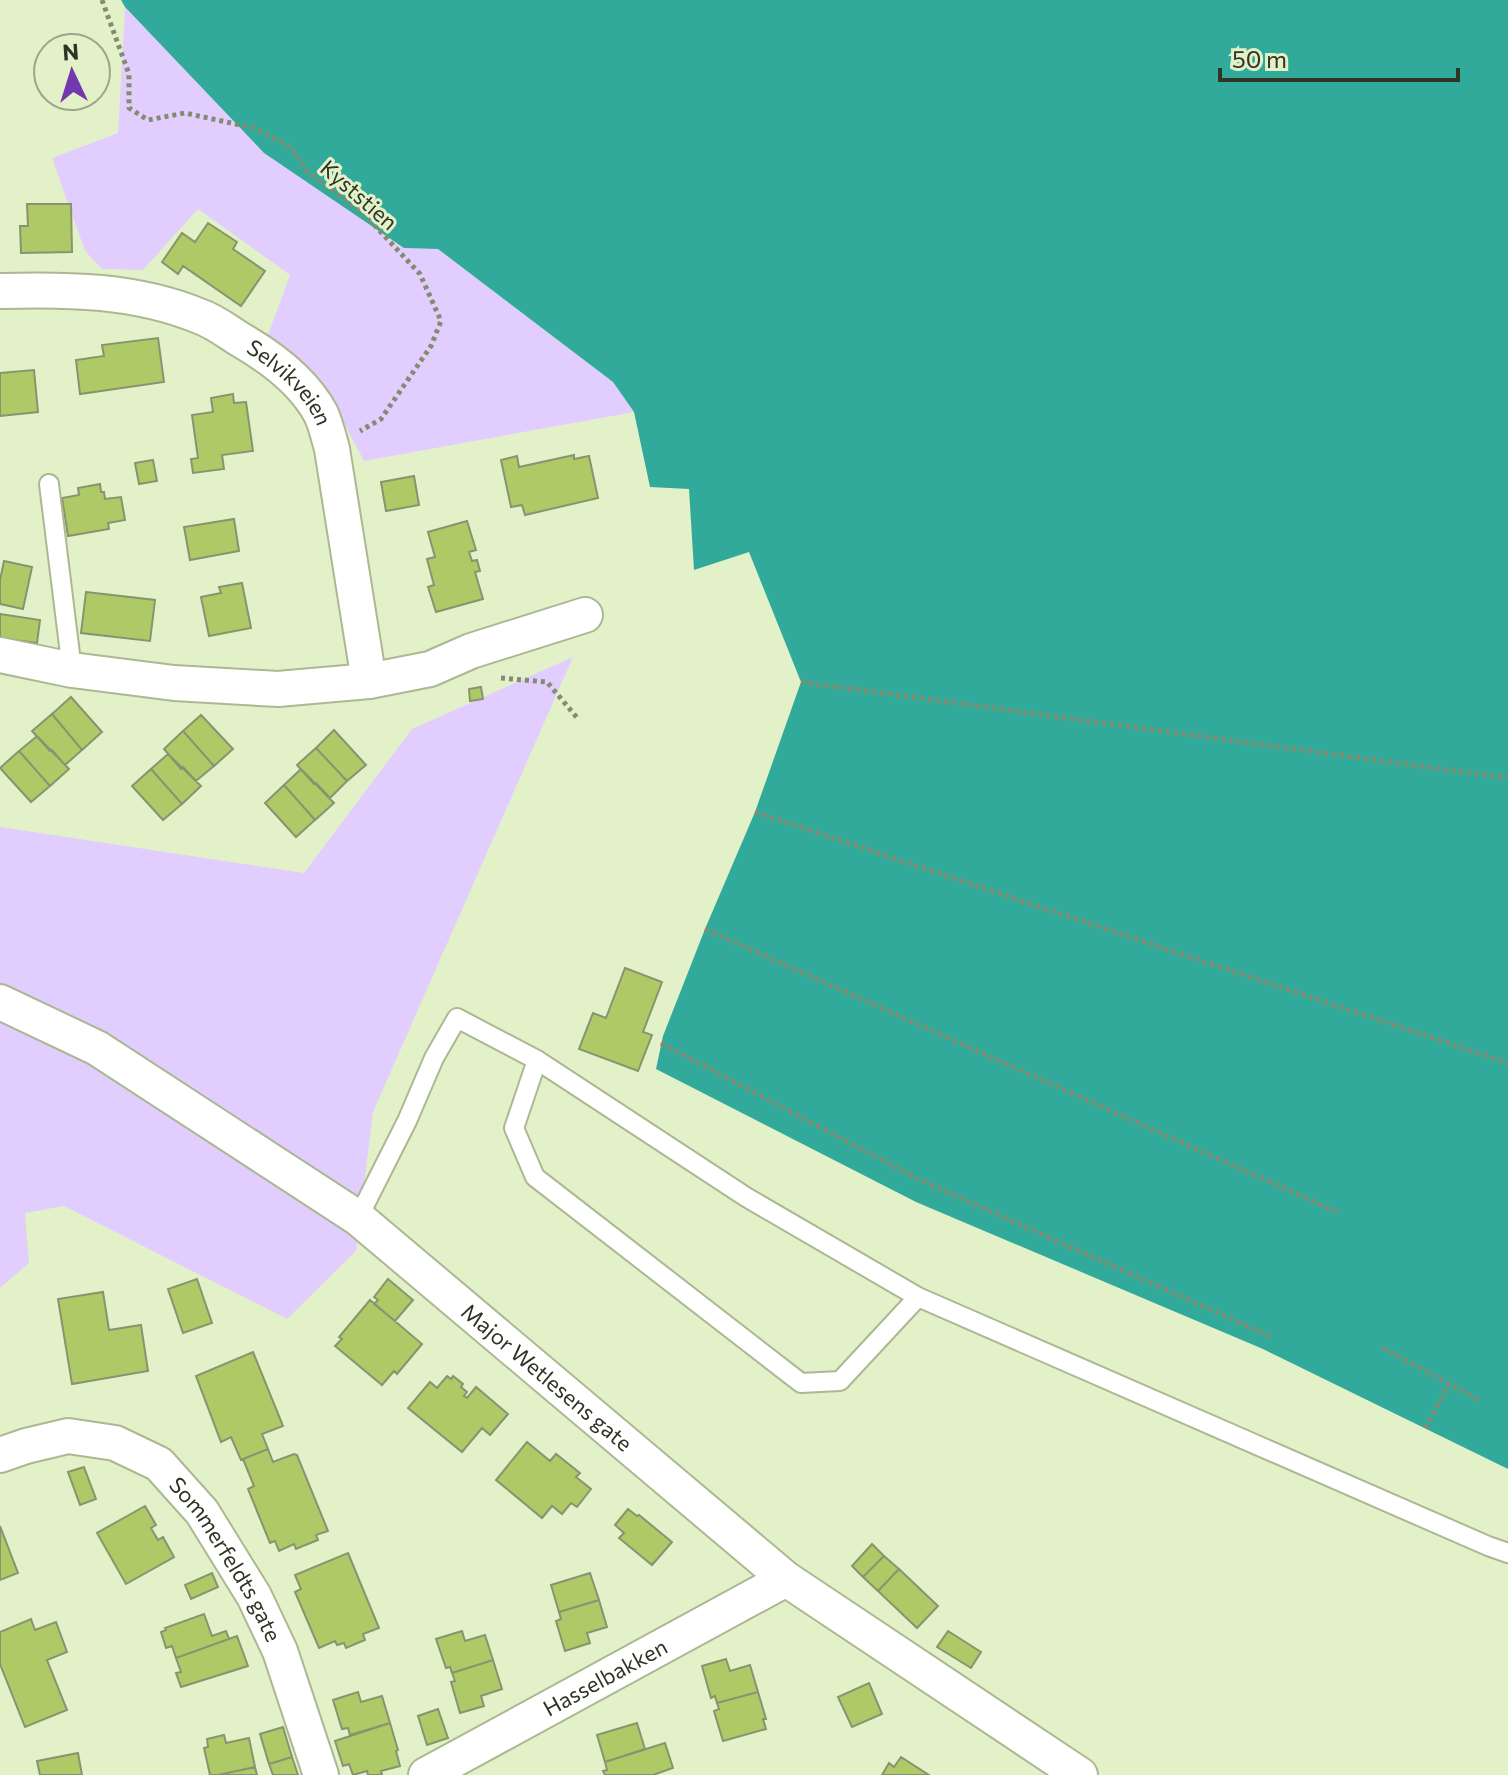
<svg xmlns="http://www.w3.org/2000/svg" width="1508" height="1775" viewBox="0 0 1508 1775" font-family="Commissioner,sans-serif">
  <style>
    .green { fill: #e1cefe }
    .water { fill: #32aa9b }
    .building { fill: #adca66; stroke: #88946f; stroke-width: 2 }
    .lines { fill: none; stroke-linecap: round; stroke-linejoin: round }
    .lane-casing { stroke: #abb892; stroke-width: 22 }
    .street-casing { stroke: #abb892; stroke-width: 38 }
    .path { stroke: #838c71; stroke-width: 5; stroke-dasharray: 4 4; stroke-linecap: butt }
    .lane { stroke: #fff; stroke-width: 18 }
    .street { stroke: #fff; stroke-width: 34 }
    .labels { text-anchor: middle; stroke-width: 6; stroke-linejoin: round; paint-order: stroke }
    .street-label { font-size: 22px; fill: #2f3425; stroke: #e3f1c9 }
  </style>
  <rect width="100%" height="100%" fill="#e3f1c9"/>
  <!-- green -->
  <path class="green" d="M125 7 264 153 404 248 438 249 613 382 634 412 364 461 329 395 265 343 290 275 198 209 143 270 102 269 85 251 52 158 118 133Z
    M573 657 373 1112 356 1251 287 1319 64 1206 25 1213 29 1263 0 1288V827L304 873 412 729Z"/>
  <!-- water -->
  <path class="water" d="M121 0H1508V1469L1263 1349 916 1202 656 1069 663 1036 705 929 755 812 801 682 749 552 694 570 689 489 650 487 634 412 613 382 438 249 404 248 264 153 125 7Z"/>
  <!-- building -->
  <path class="building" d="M27 204H71L72 252 21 253 20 226H28Z
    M208 223 237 242 233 249 265 271 241 306 183 266 178 274 162 262 182 233 195 242Z
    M158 338 164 382 80 394 76 360 104 356 102 345Z
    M34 370 38 412 0 416V373Z
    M233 394 234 403 246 402 253 451 222 455 224 469 193 473 191 459 198 458 192 415 213 412 211 398Z
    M574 455V459L589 456 598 498 525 515 522 505 511 507 501 460 517 456 519 467Z
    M153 460 157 481 139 484 135 463Z
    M414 476 419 505 386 511 381 482Z
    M100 484 101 492H104L105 499 121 497 125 520 108 523 109 529 68 536 62 498 79 495 78 488Z
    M234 519 239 551 190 560 184 527Z
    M467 521 476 550 469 552 472 561 477 560 480 571 475 572 483 599 436 612 428 587 434 585 427 559 435 557 428 532Z
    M4 561 32 567 23 609 0 604V580Z
    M242 583 251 628 209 636 201 597 221 593 219 587Z
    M86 592 155 600 150 641 81 633Z
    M0 614 40 620 37 643 0 638Z
    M481 687 483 699 470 701 469 689Z
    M71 697 102 732 82 750 52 714Z
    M52 714 82 750 65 765 52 750 50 751 32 731Z
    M201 715 233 749 214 766 183 731Z
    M334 730 366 765 347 781 316 748Z
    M183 731 214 766 196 781 183 767 181 769 164 749Z
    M37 736 69 769 50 786 19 751Z
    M316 748 347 781 330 798 316 783 314 784 297 765Z
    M19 751 50 786 31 802 0 768Z
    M168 754 201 786 182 804 151 769Z
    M151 769 182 804 163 820 132 786Z
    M301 769 334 803 315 820 284 785Z
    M284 785 315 820 296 837 265 803Z
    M625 968 662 982 643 1032 652 1035 638 1071 579 1049 593 1013 606 1018Z
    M197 1279 212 1323 183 1333 168 1289Z
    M388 1279 413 1300 395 1321 374 1304 378 1300 374 1297Z
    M103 1292 109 1330 141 1325 148 1371 72 1384 58 1299Z
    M370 1300 422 1344 397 1374 394 1371 382 1385 335 1346 342 1339 339 1337Z
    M253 1352 283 1426 262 1434 268 1449 241 1460 231 1437 221 1442 196 1376Z
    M447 1376 451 1379 453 1376 463 1384 461 1387 467 1392 464 1396 467 1398 476 1387 508 1414 490 1435 482 1428 462 1452 408 1408 430 1382 437 1388Z
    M527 1442 550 1461 556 1454 580 1473 576 1477 591 1489 577 1507 571 1503 562 1514 552 1506 542 1518 496 1480Z
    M268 1449 273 1462 294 1454 297 1455 328 1531 316 1535 318 1540 296 1549 294 1544 279 1551 275 1541 270 1543 248 1489 254 1486 243 1459Z
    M84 1467 96 1499 80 1505 68 1472Z
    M145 1506 156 1525 151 1528 158 1540 163 1537 174 1557 126 1584 97 1533Z
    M628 1509 637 1516 639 1515 672 1542 652 1565 619 1538 624 1533 615 1525Z
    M0 1526 18 1573 0 1580Z
    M872 1544 884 1556 863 1577 852 1566Z
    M348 1553 379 1628 363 1634 365 1640 346 1648 344 1643 337 1645 335 1641 319 1648 295 1592 301 1589 295 1575Z
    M884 1556 899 1569 878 1591 863 1577Z
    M899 1569 938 1606 917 1628 878 1591Z
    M212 1573 218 1587 191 1599 185 1585Z
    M590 1573 599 1600 559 1612 551 1585Z
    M599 1600 607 1627 587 1633 590 1643 565 1651 556 1621 561 1619 559 1612Z
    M204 1614 212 1636 226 1631 229 1639 176 1658 172 1646 166 1648 161 1632 166 1630 165 1628Z
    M31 1619 35 1630 56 1622 67 1652 47 1660 67 1710 25 1727 0 1664V1632Z
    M462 1631 465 1641 485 1635 493 1660 452 1673 450 1667 446 1668 436 1639Z
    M948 1631 981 1652 971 1668 937 1647Z
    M237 1636 248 1666 181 1687 176 1673 181 1672 176 1658Z
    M726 1659 730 1671 750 1665 758 1692 717 1703 715 1696 711 1698 702 1666Z
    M493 1660 502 1689 481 1696 484 1706 460 1713 451 1682 455 1681 452 1673Z
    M869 1683 882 1714 852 1727 838 1697Z
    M358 1692 361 1702 382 1696 390 1723 350 1735 348 1728 342 1729 333 1700Z
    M758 1692 766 1719H763L766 1729 723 1741 714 1711 719 1709 717 1703Z
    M438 1709 448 1738 427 1745 418 1716Z
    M390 1723 398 1750 396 1751 400 1766 381 1771 382 1774 378 1775H368L367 1771 353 1775 349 1764 343 1766 335 1741Z
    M637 1723 645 1749 605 1762 597 1735Z
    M283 1727 292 1757 269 1764 260 1734Z
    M224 1735 226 1743 249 1738 255 1767 218 1775H210L204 1748 208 1747 207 1739Z
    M665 1743 673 1768 653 1775H605L603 1771 607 1770 605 1762Z
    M78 1753 82 1775H40L37 1761Z
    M292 1757 298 1775H273L269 1764Z
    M901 1757 929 1775H882L889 1763 894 1767Z
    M255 1767 257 1775H218Z"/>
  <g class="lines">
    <defs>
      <path id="lane" d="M49 484 72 670
        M537 1060 514 1128 535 1177 801 1383 840 1381 918 1297
        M358 1218 407 1121 434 1058 457 1018 537 1060 746 1197 918 1297 1488 1546 1508 1553"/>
      <g id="street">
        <path id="s1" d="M0 291C67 289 136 290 199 316 214 321 228 332 241 340 272 358 304 382 321 414 326 425 329 438 332 449L369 681"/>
        <path d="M0 655 72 670 174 683 278 689 369 681 430 669 471 651 585 615"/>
        <path id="s2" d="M0 1002 97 1048 358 1218 786 1579 1080 1775"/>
        <path id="s3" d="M0 1455 26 1446 68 1436 115 1443 159 1464 202 1512 254 1596 280 1651 321 1775"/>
        <path id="s4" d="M426 1775 786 1579"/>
      </g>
    </defs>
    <!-- lane casing -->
    <use href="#lane" class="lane-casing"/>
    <!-- street casing -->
    <use href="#street" class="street-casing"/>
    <!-- path -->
    <path class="path" d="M102 0 129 74V108L148 120 185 113 254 128 291 147 307 171 364 214 420 274 441 321 431 346 381 419 360 431
      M501 678 547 682 579 720
      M801 682 1508 778
      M755 812 1508 1063
      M705 929 1337 1212
      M661 1043 918 1179 1270 1336
      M1383 1348 1481 1401
      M1425 1428 1449 1384"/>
    <!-- lane -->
    <use href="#lane" class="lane"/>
    <!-- street -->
    <use href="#street" class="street"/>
  </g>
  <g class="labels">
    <!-- street labels -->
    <g class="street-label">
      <text transform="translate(359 195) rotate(41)" y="8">Kyststien</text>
      <text dy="8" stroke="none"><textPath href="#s1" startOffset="316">Selvikveien</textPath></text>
      <text dy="8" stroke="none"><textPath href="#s2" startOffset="666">Major Wetlesens gate</textPath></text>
      <text dy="8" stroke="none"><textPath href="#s3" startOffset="284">Sommerfeldts gate</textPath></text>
      <text dy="8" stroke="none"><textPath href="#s4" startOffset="204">Hasselbakken</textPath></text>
    </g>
  </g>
  <!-- north arrow -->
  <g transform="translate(72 72) rotate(356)"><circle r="38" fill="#e3f1c9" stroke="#9ba587" stroke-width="2"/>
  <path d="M0-6L14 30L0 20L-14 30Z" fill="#7338ae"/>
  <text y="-12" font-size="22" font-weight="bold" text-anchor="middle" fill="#2f3425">N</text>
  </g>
  <!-- scale -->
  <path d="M1220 68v12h238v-12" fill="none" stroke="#2f3425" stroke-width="4"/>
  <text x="1232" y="68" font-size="24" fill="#2f3425" stroke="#e3f1c9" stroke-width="6" paint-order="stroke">50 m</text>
</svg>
